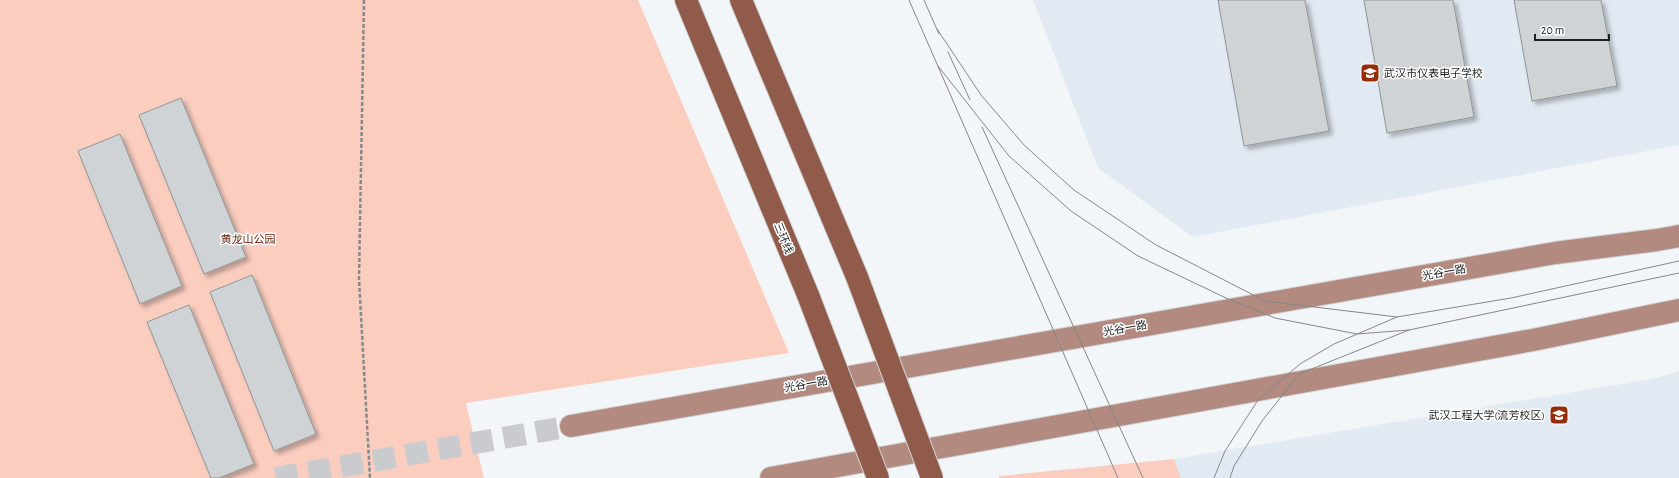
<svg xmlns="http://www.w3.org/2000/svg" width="1679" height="478" viewBox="0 0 1679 478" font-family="'Alegreya Sans','Noto Sans SC',sans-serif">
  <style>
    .built { fill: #e1eaf2 }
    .green { fill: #facdbf }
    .building { fill: #d0d3d6; stroke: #919496; filter: url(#shadow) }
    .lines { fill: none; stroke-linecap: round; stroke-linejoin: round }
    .secondary-tunnel { stroke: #c9cbce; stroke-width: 22; stroke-dasharray: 22 11; stroke-linecap: butt }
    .secondary-casing { stroke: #d1d4d6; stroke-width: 24 }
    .highway-casing { stroke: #d1d4d6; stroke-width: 24 }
    .path { stroke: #87898b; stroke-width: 2.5; stroke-dasharray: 4 2; stroke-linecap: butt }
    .secondary { stroke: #b28a7f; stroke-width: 22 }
    .highway { stroke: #915b4b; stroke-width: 22 }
    .tram { stroke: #858789; stroke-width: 1 }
    .highway-bridge-casing { stroke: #d1d4d6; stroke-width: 24; stroke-linecap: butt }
    .highway-bridge { stroke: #915b4b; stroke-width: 22 }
    .labels { text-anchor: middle; stroke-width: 3; stroke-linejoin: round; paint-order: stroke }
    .poi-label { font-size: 11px; fill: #1f2021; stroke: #fff; text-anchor: start }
    .street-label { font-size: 11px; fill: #1f2021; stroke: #fff }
    .park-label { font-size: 11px; fill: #631d05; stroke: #fff }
  </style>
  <defs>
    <filter id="shadow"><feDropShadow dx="3.5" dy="3.5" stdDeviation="2" flood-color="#0004"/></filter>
  </defs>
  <rect width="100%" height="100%" fill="#f3f6f9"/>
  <!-- built -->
  <path class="built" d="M1033 0H1679V145L1193 237 1098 168Z
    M1679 371V478H1181L1174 459 1652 379Z"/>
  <!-- green -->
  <path class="green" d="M0 0H638L789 353 466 403 484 478H0Z
    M1174 459 1181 478H999V476Z"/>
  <!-- building -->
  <path class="building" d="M1218 0H1305L1329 131 1244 146Z
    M1364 0H1453L1474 117 1387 133Z
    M1514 0H1601L1617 86 1532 101Z
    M181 98 246 257 204 274 139 115Z
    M120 134 182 286 140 304 78 151Z
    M252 275 316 434 274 451 210 292Z
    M189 305 254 464 219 478H211L147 322Z"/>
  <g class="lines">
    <!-- secondary-tunnel -->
    <path class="secondary-tunnel" d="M276 478 571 426"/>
    <defs>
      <path id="secondary" d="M571 426 1555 253 1657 240 1679 236
        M771 478 1533 340 1679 310"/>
      <path id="highway" d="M686 0 808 295
        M741 0 857 277"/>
    </defs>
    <!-- secondary casing -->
    <use href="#secondary" class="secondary-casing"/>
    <!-- highway casing -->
    <use href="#highway" class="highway-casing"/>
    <!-- path -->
    <path class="path" d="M364 0 359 279 370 478"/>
    <!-- secondary -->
    <use href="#secondary" class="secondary"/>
    <!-- highway -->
    <use href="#highway" class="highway"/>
    <!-- tram -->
    <path class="tram" d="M909 0 1118 478
      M924 0 939 34
      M937 29 981 95 1024 145 1074 190 1156 245 1265 301 1397 317
      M948 52 970 100
      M938 66 1009 156 1071 211 1138 256 1226 298 1275 318 1357 334 1409 330
      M982 127 1143 478
      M1214 478 1225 451 1258 400 1300 364 1334 344 1397 317 1511 298 1679 261
      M1230 478 1234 466 1262 421 1299 374 1409 330 1679 273"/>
    <defs>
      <path id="highway-bridge" d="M857 277 932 478
        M808 295 878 478"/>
    </defs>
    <!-- highway-bridge casing -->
    <use href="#highway-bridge" class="highway-bridge-casing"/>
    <!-- highway-bridge -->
    <use href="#highway-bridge" class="highway-bridge"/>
  </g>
  <!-- icons -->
  <defs>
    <symbol id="university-square" viewBox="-11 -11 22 22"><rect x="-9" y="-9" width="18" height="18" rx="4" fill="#942e09" stroke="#fff"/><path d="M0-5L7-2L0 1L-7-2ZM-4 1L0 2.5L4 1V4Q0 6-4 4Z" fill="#fff"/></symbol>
  </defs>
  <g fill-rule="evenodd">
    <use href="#university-square" x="1359" y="62" width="22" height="22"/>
    <use href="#university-square" x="1548" y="404" width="22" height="22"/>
  </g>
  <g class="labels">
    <!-- poi labels -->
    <g class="poi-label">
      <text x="1384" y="77">武汉市仪表电子学校</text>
      <text x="1545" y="419" text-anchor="end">武汉工程大学(流芳校区)</text>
    </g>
    <!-- street labels -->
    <g class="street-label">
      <text transform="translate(784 238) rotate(68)" y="4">三环线</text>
      <text transform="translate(1444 272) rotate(-10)" y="4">光谷一路</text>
      <text transform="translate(1125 328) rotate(-10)" y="4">光谷一路</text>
      <text transform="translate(806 384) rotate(-10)" y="4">光谷一路</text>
    </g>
    <!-- park labels -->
    <g class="park-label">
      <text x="248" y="243">黄龙山公园</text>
    </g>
  </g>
  <!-- scale -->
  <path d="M1535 34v6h74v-6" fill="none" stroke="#1f2021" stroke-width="2"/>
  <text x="1541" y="34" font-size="12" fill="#1f2021" stroke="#ffffff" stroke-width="3" paint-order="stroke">20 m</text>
</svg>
